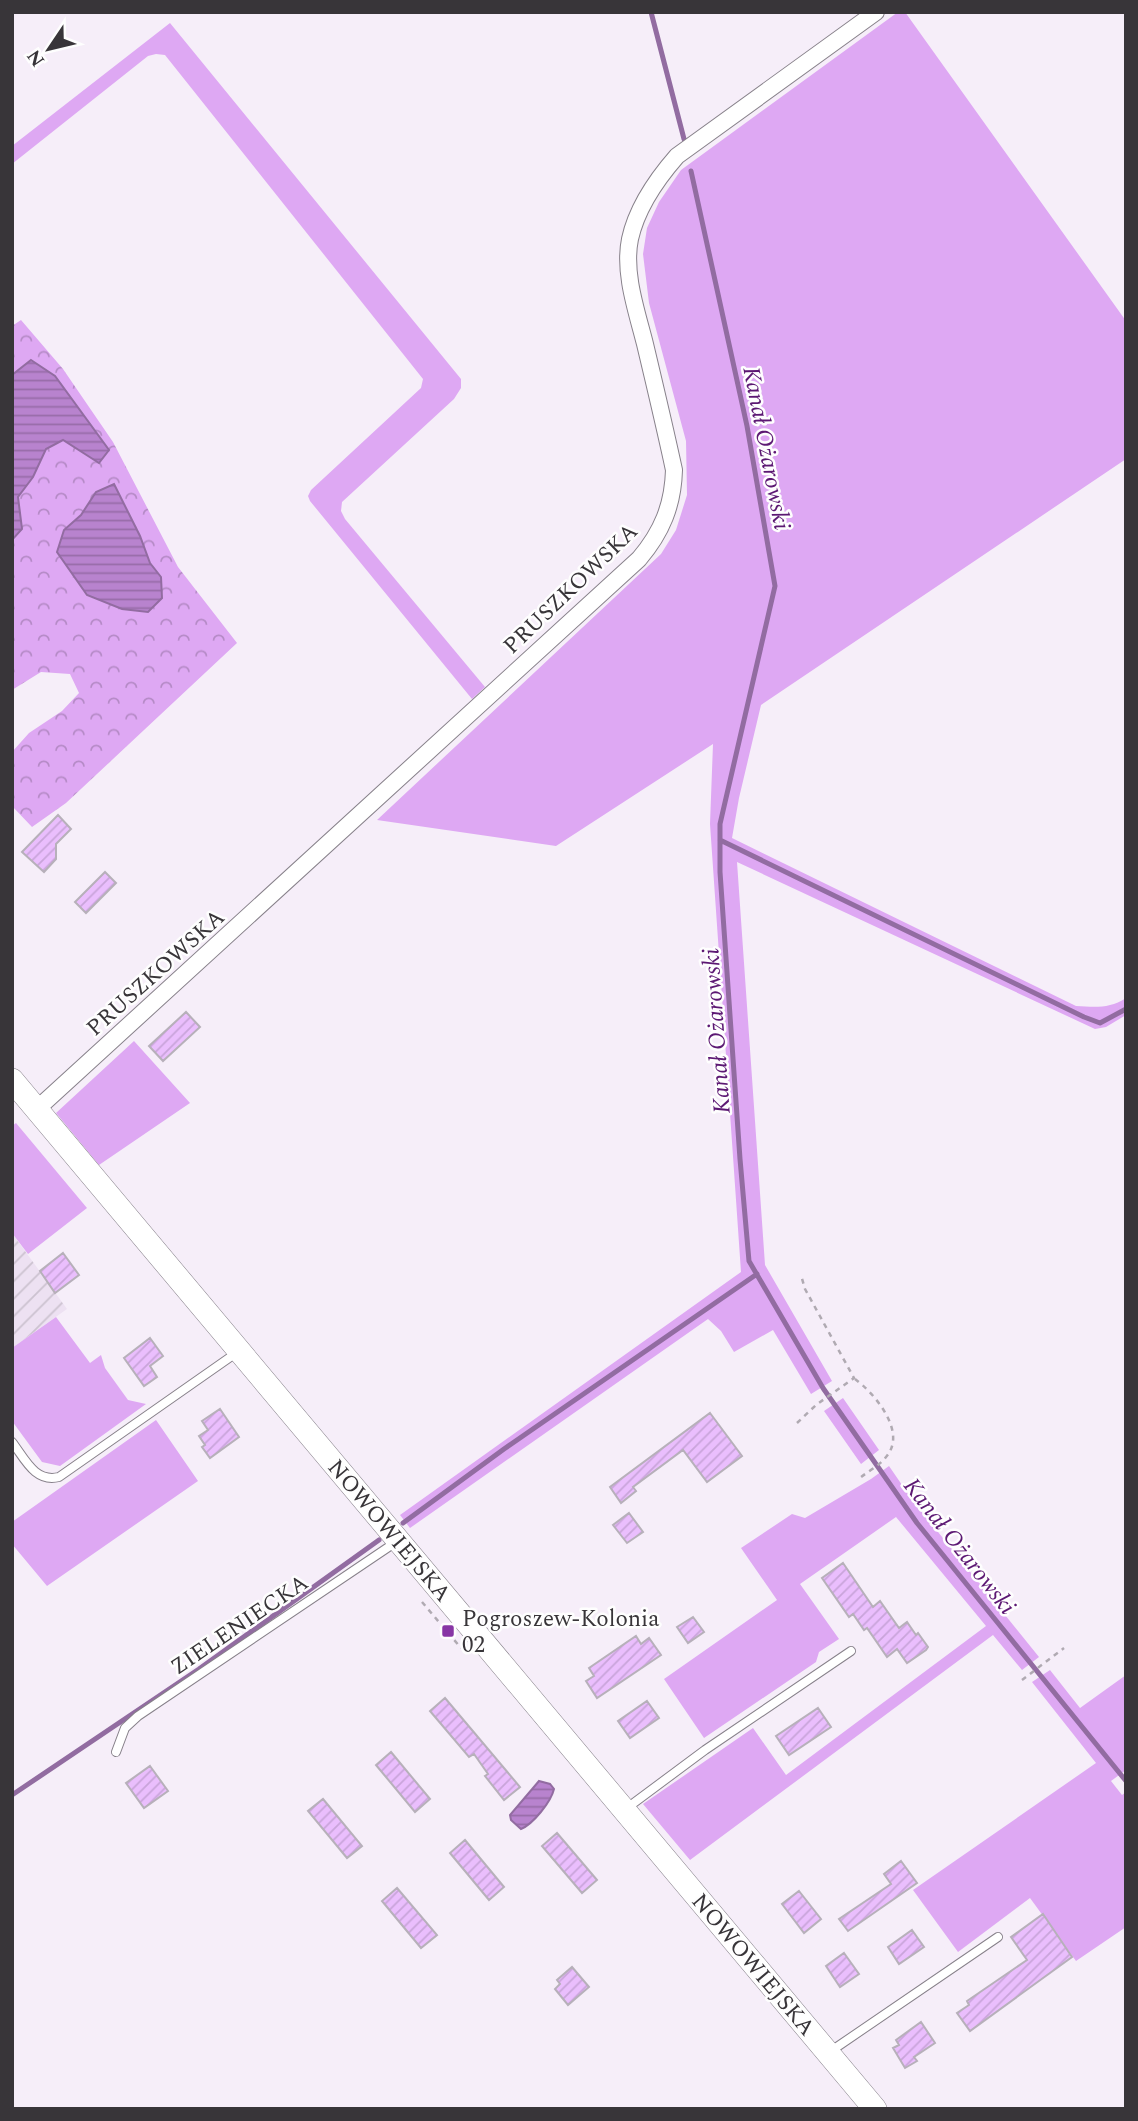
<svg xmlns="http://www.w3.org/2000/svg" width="1138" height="2121" viewBox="0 0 1138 2121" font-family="Spectral,serif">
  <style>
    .industrial { fill: url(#industrial-furrows) }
    .green { fill: #dea8f3 }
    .forest { fill: url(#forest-crowns); fill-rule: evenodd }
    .water { fill: url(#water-rules); stroke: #926ca1; stroke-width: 2 }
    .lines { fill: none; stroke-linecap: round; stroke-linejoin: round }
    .stream { stroke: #926ca1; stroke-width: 5 }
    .building { fill: url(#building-hatch); stroke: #b7b0ba; stroke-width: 2 }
    .lane-casing { stroke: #87818a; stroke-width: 10 }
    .street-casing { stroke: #87818a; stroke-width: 18 }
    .secondary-casing { stroke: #87818a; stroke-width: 24 }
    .path { stroke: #b0aab2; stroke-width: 2.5; stroke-dasharray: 5 5; stroke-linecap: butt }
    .lane { stroke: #fff; stroke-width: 8 }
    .street { stroke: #fff; stroke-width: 16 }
    .secondary { stroke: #fff; stroke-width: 23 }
    .poi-dot { fill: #8836a5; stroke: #fefefe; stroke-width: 2.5 }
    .labels { text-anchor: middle; stroke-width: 5; stroke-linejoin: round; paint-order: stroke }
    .street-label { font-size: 23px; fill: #383539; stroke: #fefefe }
    .poi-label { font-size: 23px; fill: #383539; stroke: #fefefe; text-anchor: start }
    .water-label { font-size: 24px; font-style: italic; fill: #5c1873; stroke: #fefefe }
  </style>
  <defs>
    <pattern id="industrial-furrows" width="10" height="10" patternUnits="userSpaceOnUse" patternTransform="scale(1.75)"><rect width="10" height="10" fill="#ede1f2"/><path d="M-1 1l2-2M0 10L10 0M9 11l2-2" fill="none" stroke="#ccc2d0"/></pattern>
    <pattern id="forest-crowns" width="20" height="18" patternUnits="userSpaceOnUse" patternTransform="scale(1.75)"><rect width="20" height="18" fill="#dea8f3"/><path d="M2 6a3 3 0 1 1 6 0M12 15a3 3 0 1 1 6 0" fill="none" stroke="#b58ac6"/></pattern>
    <pattern id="water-rules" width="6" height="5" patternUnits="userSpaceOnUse" patternTransform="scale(1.75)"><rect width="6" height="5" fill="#b883ce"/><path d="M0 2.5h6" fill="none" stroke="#976ca8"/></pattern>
    <pattern id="building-hatch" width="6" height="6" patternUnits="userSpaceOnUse" patternTransform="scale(1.75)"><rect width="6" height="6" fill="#eabefd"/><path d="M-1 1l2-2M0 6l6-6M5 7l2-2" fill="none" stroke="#c9a4da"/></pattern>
  </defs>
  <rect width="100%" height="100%" fill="#f6eef9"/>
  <!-- industrial -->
  <path class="industrial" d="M12 1233 67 1309 12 1348Z"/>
  <!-- green -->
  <path class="green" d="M898 12H905L1126 321V459L761 705 739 798 732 838 1076 1006C1095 1007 1109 1009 1126 998V1015L1106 1027 1095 1029 737 862 765 1265 832 1381 811 1394 773 1330 734 1352 721 1331 708 1319 410 1528 400 1515 741 1272 710 824 713 744 556 846 377 820 661 554 676 530 687 495 686 441 649 303 643 254 647 228 659 202 681 170Z
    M170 23 461 379V388L454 399 342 502 341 511 345 519 485 687 472 699 310 501 308 496 311 490 421 388 423 379 165 55 156 54 148 56 12 164V146Z
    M134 1041 190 1103 99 1165 56 1113Z
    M16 1123 87 1208 28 1254 12 1233V1126Z
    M56 1317 90 1363 101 1355 105 1368 128 1400 146 1404 60 1466 42 1462 12 1421V1348Z
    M843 1398 879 1450 861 1464 824 1411Z
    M156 1420 198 1481 47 1586 12 1544V1522Z
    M889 1466 913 1501 1039 1657 1022 1670 993 1635 690 1860 643 1804 753 1728 786 1775 986 1626 896 1517 800 1584 839 1639 819 1652 816 1662 704 1738 664 1679 777 1600 741 1548 792 1514 805 1518 871 1479Z
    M1050 1670 1080 1708 1126 1675V1770L1111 1781 1122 1795 1126 1792V1927L1076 1961 1030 1898 958 1952 913 1890 1096 1763 1032 1682Z"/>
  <!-- forest -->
  <path class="forest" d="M21 320 63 369 113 442 178 567 237 643 66 803 32 827 12 806V752L29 733 62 711 79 693 70 674 41 672 12 690V540L22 529 18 497 33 477 46 449 63 440 98 462 31 360 12 375V326ZM96 492 140 536 150 563 161 577 105 601 87 595 57 552 64 530 81 515Z"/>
  <!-- water -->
  <path class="water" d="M31 360 55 376 109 450 99 463 63 440 46 449 33 477 18 497 22 529 12 540V375Z
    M114 484 140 536 150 563 161 577 162 598 148 612 122 609 87 595 57 552 64 530 81 515 96 492Z
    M539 1781 550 1784 554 1789C551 1802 533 1824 521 1829L511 1820 510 1815Z"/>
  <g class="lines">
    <!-- stream -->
    <path class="stream" d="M651 12 684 139
      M691 171 747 426 775 586 720 824V872L740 1159 749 1261 823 1388 917 1523 1126 1781
      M720 840 1084 1017 1100 1023 1126 1009
      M403 1523 504 1449 757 1274
      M12 1795 199 1669 379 1540"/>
  </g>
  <!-- building -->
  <path class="building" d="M58 815 71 829 56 844V859L44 872 22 852Z
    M105 872 116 883 86 913 75 902Z
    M186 1012 200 1027 163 1061 149 1046Z
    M63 1253 79 1275 55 1293 40 1271Z
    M150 1338 163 1356 150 1366 157 1377 144 1386 124 1358Z
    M220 1409 239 1437 210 1458 202 1447 205 1445 199 1436 208 1430 202 1421Z
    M710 1413 742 1456 707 1482 683 1450 633 1487 636 1491 621 1503 610 1487Z
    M629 1513 643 1532 627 1543 613 1525Z
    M843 1563 873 1607 880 1601 899 1628 907 1622 916 1635 918 1633 928 1647 926 1650 907 1663 897 1649 887 1657 867 1628 864 1630 853 1614 849 1617 822 1578Z
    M693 1617 704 1632 688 1643 677 1627Z
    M636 1636 641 1644 649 1638 661 1655 597 1698 586 1681 594 1676 589 1668Z
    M445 1698 520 1787 504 1800 485 1776 488 1774 474 1754 469 1757 430 1711Z
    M647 1701 659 1718 630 1738 618 1721Z
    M818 1708 831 1727 789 1755 776 1736Z
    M391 1752 430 1799 415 1812 376 1765Z
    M150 1766 168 1791 144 1808 126 1783Z
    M323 1799 362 1846 347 1858 308 1811Z
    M557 1833 597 1880 582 1893 542 1846Z
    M465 1840 504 1887 489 1900 450 1853Z
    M901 1861 917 1883 848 1931 839 1919 891 1884 884 1874Z
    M397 1888 437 1935 421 1948 382 1901Z
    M799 1891 821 1919 804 1933 782 1904Z
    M1043 1914 1072 1957 970 2031 957 2013 969 2005 967 2001 1027 1960 1011 1937Z
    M912 1930 924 1947 899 1964 888 1947Z
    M844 1953 859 1974 840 1987 826 1966Z
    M572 1967 589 1987 568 2005 555 1989 560 1984 557 1980Z
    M921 2022 935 2043 914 2057 917 2061 905 2068 893 2048 899 2045 896 2040Z"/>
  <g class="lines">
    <defs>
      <path id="lane" d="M12 1442C25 1459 35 1483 59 1477L239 1351
        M116 1752 125 1728 138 1716 396 1542
        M627 1808 705 1750 851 1651
        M831 2051 998 1937"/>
      <path id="street" d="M37 1109 639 559C662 532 673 505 674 470 665 428 655 386 645 344 637 312 623 273 630 239 637 207 656 180 677 156L876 12"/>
      <path id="secondary" d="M12 1080 875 2109"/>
    </defs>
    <!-- lane casing -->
    <use href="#lane" class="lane-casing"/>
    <!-- street casing -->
    <use href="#street" class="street-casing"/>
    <!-- secondary casing -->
    <use href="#secondary" class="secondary-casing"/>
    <!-- path -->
    <path class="path" d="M855 1379C874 1393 908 1432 886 1457 880 1465 869 1471 861 1477
      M797 1423 816 1405 854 1378 805 1289 801 1275
      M422 1602 461 1648
      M1022 1680 1064 1648"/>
    <!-- lane -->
    <use href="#lane" class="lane"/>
    <!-- street -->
    <use href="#street" class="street"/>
    <!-- secondary -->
    <use href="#secondary" class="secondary"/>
  </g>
  <!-- markers -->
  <rect class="poi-dot" x="441" y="1624" width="14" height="14" rx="3.5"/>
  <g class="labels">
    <!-- street labels -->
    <g class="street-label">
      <text transform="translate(570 588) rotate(-44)" y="8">PRUSZKOWSKA</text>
      <text transform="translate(155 972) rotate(-42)" y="8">PRUSZKOWSKA</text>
      <text transform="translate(390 1530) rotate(50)" y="8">NOWOWIEJSKA</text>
      <text transform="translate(239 1624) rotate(-34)" y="8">ZIELENIECKA</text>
      <text transform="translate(754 1964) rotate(50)" y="8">NOWOWIEJSKA</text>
    </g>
    <!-- poi labels -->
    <g class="poi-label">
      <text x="462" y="1626">Pogroszew-Kolonia<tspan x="462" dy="26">02</tspan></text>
    </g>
    <!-- water labels -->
    <g class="water-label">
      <text transform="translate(767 448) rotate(79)" y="8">Kanał Ożarowski</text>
      <text transform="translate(716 1031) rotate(-94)" y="8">Kanał Ożarowski</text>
      <text transform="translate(960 1546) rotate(52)" y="8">Kanał Ożarowski</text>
    </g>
  </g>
  <!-- border -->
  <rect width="1138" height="2121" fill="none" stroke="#383539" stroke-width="28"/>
  <!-- north arrow -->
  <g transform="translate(49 49) rotate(235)" stroke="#fefefe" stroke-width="5" paint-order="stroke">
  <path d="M0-5L12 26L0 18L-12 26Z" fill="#383539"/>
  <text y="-10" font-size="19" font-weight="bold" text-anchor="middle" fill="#383539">N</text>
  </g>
</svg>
